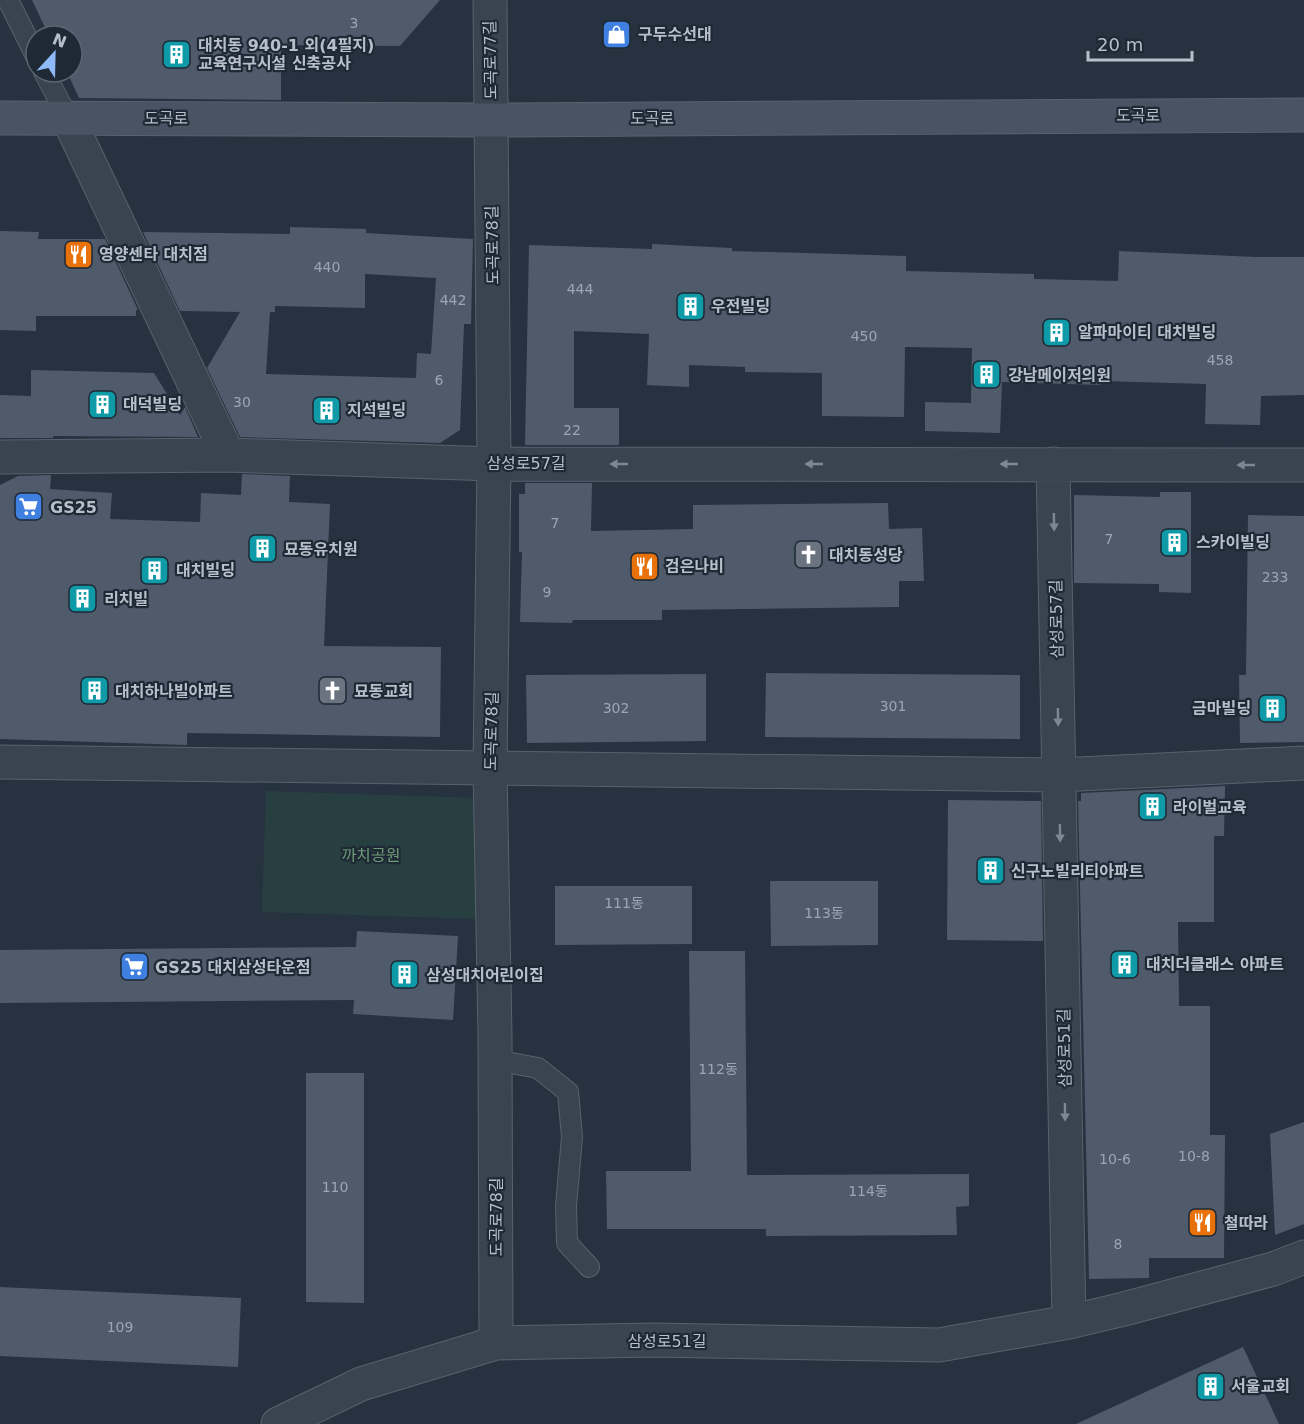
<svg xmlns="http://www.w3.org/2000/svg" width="1304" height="1424" viewBox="0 0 1304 1424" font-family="'DejaVu Sans','Noto Sans KR',sans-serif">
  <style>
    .green { fill: #283f41 }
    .building { fill: #4f5b6b; fill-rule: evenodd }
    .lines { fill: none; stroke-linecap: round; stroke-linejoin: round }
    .service-casing { stroke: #58626d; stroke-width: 22 }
    .minor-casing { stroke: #58626d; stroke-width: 35 }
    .secondary-casing { stroke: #58626d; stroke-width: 35 }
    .service { stroke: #3a4450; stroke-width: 20 }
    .minor { stroke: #3a4450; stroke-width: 33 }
    .secondary { stroke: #485363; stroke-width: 33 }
    .oneway { fill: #7e8893 }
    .labels { text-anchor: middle; stroke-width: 4.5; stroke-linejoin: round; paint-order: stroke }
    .number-label { font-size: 14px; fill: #9ca6b2 }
    .poi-label { font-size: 16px; font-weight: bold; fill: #b6bfca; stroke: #1e2935; text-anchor: start }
    .street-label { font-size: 16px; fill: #b6bfca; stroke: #1e2935 }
    .park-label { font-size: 16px; fill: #6d9b76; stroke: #1e2935 }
  </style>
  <rect width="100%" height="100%" fill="#263240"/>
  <!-- green -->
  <path class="green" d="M266 791 479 798 475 919 262 912Z"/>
  <!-- building -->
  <path class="building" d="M32 0H440L400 46 281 45V100L79 98 67 72H72V36H49Z
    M290 227 366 229V233L473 239 471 324H464L460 430 440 443 240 437 207 368 240 312 180 311 143 232 290 234ZM365 274 436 278 431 354 417 353 416 378 266 374 270 312H275V306L365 308Z
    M0 231 39 232 38 239H105L138 310H136V316H36V331L0 330Z
    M652 244 732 248V251L906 256V271L1034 274V279L1118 281 1119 251 1256 257H1304V395L1261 396 1260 425 1205 424 1206 384 1101 381V385L1002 382 1000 433 925 431V402L971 403 972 348 905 347 904 417 822 416V373L745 372V367L689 365V387L647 385 649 334 574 331V408H619V445H525L529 245 652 249Z
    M31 370 154 373 180 415 185 407 198 437 53 436V438H0V395L31 396Z
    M242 474 290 476 289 502 330 504 324 646 441 647 440 737 187 733V745L0 739V485L18 476 51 475 50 489 112 493 110 519 200 522 201 493 241 495Z
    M525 483H592L591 531 693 529V505L888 503 889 529 922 528 924 581H899V607L662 610V620H573L572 623 520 622 522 552H519V494H525Z
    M1160 492H1191V593L1159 592V584L1074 583V495L1160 497Z
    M1248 515 1304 516V742L1240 743 1239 675H1246Z
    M766 673 1020 675V739L765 737Z
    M706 674V741L527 743 526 675Z
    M1225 786 1224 836H1214V922H1178L1179 1006H1210V1135H1225L1224 1258H1149V1278L1089 1279 1078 801H1081V793Z
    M948 800 1041 801 1043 941 947 940Z
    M770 881H878V945L771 946Z
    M555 886H692V944L555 945Z
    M357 931 458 936 453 1020 353 1014 354 1000 0 1003V950L356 947Z
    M689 951H745L747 1175 969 1174V1206L956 1207 957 1235 766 1236V1229H607L606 1171H691Z
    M306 1073H364V1303L306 1302Z
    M1304 1122V1224L1275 1235 1270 1134Z
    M0 1287 241 1298 238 1367 0 1356Z
    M1243 1347 1279 1424H1076Z"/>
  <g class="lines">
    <defs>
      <path id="service" d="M8 0 36 56
        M44 72 68 118
        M495 1060 538 1068 568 1092 572 1137 566 1206 567 1243 589 1267"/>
      <path id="minor" d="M490 0 494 464 490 767 495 1036 496 1343
        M68 118 228 455
        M0 457 228 455 494 464 1304 465
        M1053 464 1069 1322
        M0 762 1059 775 1304 763
        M278 1424 361 1384 496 1343 653 1340 939 1345 1069 1322 1124 1309 1273 1269 1304 1257"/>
      <path id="secondary" d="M0 118 491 120 1304 115"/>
    </defs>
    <!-- service casing -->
    <use href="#service" class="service-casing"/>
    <!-- minor casing -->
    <use href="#minor" class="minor-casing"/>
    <!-- secondary casing -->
    <use href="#secondary" class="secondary-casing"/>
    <!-- service -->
    <use href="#service" class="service"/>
    <!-- minor -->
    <use href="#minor" class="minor"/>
    <!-- secondary -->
    <use href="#secondary" class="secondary"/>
  </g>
  <!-- one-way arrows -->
  <defs><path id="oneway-solid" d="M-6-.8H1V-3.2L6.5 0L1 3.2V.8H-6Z" transform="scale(1.5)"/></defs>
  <g class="oneway">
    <use href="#oneway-solid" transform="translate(619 464) rotate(-180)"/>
    <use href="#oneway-solid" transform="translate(814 464) rotate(-180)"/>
    <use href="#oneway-solid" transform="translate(1009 464) rotate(-180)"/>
    <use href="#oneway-solid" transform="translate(1246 465) rotate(-180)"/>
    <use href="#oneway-solid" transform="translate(1054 522) rotate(89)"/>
    <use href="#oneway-solid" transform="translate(1058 717) rotate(89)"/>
    <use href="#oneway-solid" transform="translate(1060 833) rotate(89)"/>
    <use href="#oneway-solid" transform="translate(1065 1112) rotate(89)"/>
  </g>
  <!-- icons -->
  <defs>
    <symbol id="shop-square" viewBox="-11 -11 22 22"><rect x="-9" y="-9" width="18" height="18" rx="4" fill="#3f7fe0" stroke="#1e2935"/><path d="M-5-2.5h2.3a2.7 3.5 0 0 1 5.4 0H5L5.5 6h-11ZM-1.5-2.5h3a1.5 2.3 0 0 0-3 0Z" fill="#fff"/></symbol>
    <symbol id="building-square" viewBox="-11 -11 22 22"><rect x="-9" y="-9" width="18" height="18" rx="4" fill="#0f9aa8" stroke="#1e2935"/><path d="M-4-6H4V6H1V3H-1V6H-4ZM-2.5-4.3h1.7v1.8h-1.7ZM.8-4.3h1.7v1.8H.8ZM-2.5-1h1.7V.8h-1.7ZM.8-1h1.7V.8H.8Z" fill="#fff"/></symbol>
    <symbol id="restaurant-square" viewBox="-11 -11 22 22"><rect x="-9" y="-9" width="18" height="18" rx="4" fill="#e8710a" stroke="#1e2935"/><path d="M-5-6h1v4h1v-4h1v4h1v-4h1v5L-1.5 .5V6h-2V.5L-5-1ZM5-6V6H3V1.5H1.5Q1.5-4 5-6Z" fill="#fff"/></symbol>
    <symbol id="supermarket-square" viewBox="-11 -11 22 22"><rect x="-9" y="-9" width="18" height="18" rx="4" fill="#3f7fe0" stroke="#1e2935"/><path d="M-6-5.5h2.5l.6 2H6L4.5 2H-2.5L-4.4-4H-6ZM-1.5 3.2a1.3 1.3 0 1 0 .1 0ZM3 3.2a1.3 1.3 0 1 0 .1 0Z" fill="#fff"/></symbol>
    <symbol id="church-square" viewBox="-11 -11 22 22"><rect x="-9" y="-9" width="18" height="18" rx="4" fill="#6b7280" stroke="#1e2935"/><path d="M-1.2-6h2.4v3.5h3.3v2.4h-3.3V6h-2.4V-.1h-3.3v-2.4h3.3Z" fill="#fff"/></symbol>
  </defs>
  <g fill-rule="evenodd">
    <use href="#shop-square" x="600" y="18" width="33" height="33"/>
    <use href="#building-square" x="160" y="38" width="33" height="33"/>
    <use href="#restaurant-square" x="62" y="238" width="33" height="33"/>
    <use href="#building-square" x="674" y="290" width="33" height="33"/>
    <use href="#building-square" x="1040" y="316" width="33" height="33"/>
    <use href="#building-square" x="970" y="358" width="33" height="33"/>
    <use href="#building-square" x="86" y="388" width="33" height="33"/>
    <use href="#building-square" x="310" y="394" width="33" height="33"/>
    <use href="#supermarket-square" x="12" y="490" width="33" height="33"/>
    <use href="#building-square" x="1158" y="526" width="33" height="33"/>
    <use href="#building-square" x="246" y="532" width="33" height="33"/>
    <use href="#church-square" x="792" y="538" width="33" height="33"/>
    <use href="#restaurant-square" x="628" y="550" width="33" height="33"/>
    <use href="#building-square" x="138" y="554" width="33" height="33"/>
    <use href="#building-square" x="66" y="582" width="33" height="33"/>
    <use href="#building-square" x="78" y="674" width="33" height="33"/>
    <use href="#church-square" x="316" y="674" width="33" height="33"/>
    <use href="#building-square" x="1256" y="692" width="33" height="33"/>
    <use href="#building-square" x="1136" y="790" width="33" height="33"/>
    <use href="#building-square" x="974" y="854" width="33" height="33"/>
    <use href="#building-square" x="1108" y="948" width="33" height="33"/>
    <use href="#supermarket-square" x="118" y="950" width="33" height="33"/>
    <use href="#building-square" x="388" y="958" width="33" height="33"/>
    <use href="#restaurant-square" x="1186" y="1206" width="33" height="33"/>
    <use href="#building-square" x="1194" y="1370" width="33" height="33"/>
  </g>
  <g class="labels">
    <!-- number labels -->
    <g class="number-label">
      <text x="354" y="28">3</text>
      <text x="327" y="272">440</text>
      <text x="580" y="294">444</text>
      <text x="453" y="305">442</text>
      <text x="864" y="341">450</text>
      <text x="1220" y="365">458</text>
      <text x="439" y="385">6</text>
      <text x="242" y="407">30</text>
      <text x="572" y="435">22</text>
      <text x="555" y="528">7</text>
      <text x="1109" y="544">7</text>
      <text x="1275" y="582">233</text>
      <text x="547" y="597">9</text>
      <text x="893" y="711">301</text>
      <text x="616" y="713">302</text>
      <text x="624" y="908">111동</text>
      <text x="824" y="918">113동</text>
      <text x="718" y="1074">112동</text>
      <text x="1194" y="1161">10-8</text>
      <text x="1115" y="1164">10-6</text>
      <text x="335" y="1192">110</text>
      <text x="868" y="1196">114동</text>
      <text x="1118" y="1249">8</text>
      <text x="120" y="1332">109</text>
    </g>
    <!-- poi labels -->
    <g class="poi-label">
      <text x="638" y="40">구두수선대</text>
      <text x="198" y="51">대치동 940-1 외(4필지)<tspan x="198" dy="18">교육연구시설 신축공사</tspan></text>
      <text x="99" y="260">영양센타 대치점</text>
      <text x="711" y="312">우전빌딩</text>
      <text x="1078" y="338">알파마이티 대치빌딩</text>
      <text x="1008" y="381">강남메이저의원</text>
      <text x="123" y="410">대덕빌딩</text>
      <text x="347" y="416">지석빌딩</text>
      <text x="50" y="513">GS25</text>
      <text x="1196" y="548">스카이빌딩</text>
      <text x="284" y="555">묘동유치원</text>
      <text x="829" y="561">대치동성당</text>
      <text x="665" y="572">검은나비</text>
      <text x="176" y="576">대치빌딩</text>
      <text x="104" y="605">리치빌</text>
      <text x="115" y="697">대치하나빌아파트</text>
      <text x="354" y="697">묘동교회</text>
      <text x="1251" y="714" text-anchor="end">금마빌딩</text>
      <text x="1173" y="813">라이벌교육</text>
      <text x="1011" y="877">신구노빌리티아파트</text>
      <text x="1146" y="970">대치더클래스 아파트</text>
      <text x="155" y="973">GS25 대치삼성타운점</text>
      <text x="426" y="981">삼성대치어린이집</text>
      <text x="1224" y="1229">철따라</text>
      <text x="1231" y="1392">서울교회</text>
    </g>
    <!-- street labels -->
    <g class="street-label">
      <text transform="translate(490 60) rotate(-91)" y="6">도곡로77길</text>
      <text x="1138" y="121">도곡로</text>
      <text x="166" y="124">도곡로</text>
      <text x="652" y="124">도곡로</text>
      <text transform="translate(492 245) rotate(-91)" y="6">도곡로78길</text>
      <text x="526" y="469">삼성로57길</text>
      <text transform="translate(1056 619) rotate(-91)" y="6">삼성로57길</text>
      <text transform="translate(491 731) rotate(-89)" y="6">도곡로78길</text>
      <text transform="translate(1064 1048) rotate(-91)" y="6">삼성로51길</text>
      <text transform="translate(496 1217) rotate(-90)" y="6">도곡로78길</text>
      <text x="667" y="1347">삼성로51길</text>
    </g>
    <!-- park labels -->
    <g class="park-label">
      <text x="371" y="861">까치공원</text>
    </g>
  </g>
  <!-- north arrow -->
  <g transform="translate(54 54) rotate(22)"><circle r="28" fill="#1e2935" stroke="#5b6571" stroke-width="1.5"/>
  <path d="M0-4.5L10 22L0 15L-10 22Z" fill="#8ebbf8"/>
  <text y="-9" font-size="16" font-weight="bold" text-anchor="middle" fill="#b6bfca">N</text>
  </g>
  <!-- scale -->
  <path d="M1088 51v9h104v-9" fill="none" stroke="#b6bfca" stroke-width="3"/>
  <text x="1097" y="51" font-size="18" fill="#b6bfca" stroke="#1e2935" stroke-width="4.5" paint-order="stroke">20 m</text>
</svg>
